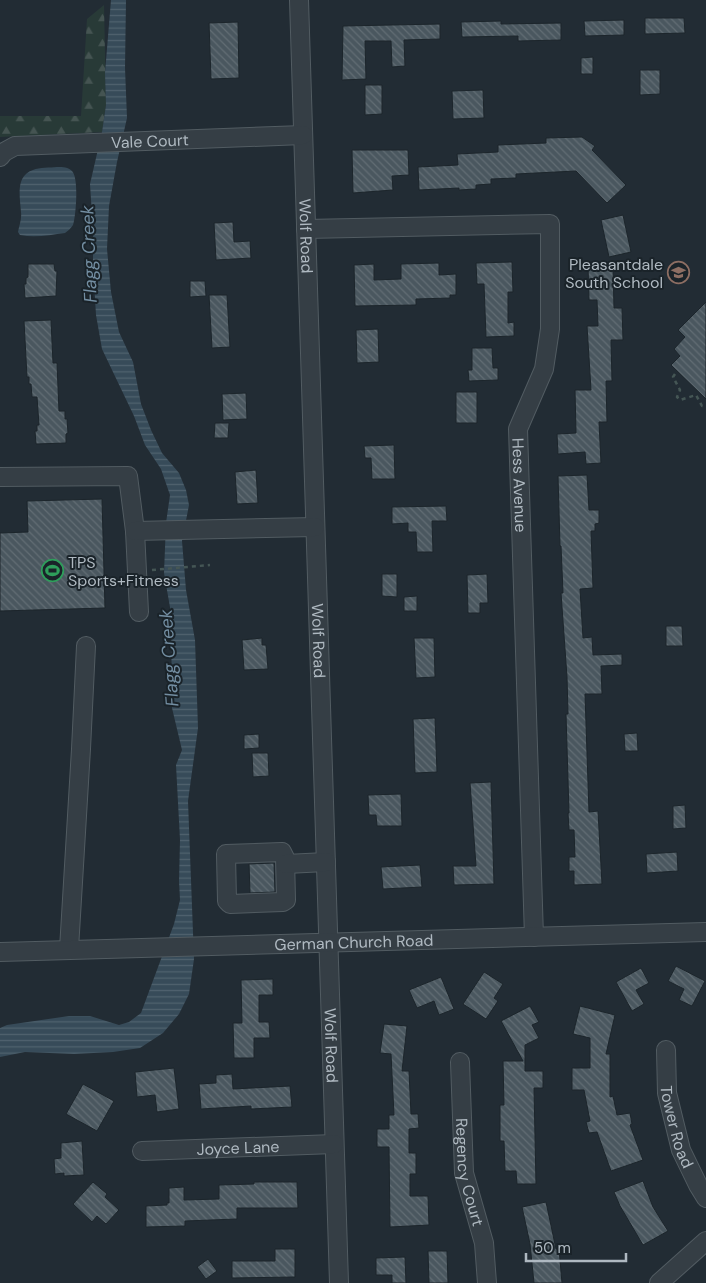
<svg xmlns="http://www.w3.org/2000/svg" width="706" height="1283" viewBox="0 0 706 1283" font-family="'DM Sans',sans-serif">
  <style>
    .forest { fill: url(#forest-firs) }
    .water { fill: url(#water-rules) }
    .building { fill: url(#building-back-hatch); stroke: #1c252b }
    .lines { fill: none; stroke-linecap: round; stroke-linejoin: round }
    .minor-casing { stroke: #525c62; stroke-width: 20 }
    .path { stroke: #455655; stroke-width: 2.5; stroke-dasharray: 4 4; stroke-linecap: butt }
    .minor { stroke: #353e45; stroke-width: 18 }
    .labels { text-anchor: middle; stroke-width: 4; stroke-linejoin: round; paint-order: stroke }
    .street-label { font-size: 16px; fill: #afb9c1; stroke: #1a2329 }
    .poi-label { font-size: 16px; fill: #afb9c1; stroke: #1a2329; text-anchor: end }
    .water-label { font-size: 18px; font-style: italic; fill: #738ea2; stroke: #1a2329 }
  </style>
  <defs>
    <pattern id="forest-firs" width="22" height="20" patternUnits="userSpaceOnUse" patternTransform="scale(1.25)"><rect width="22" height="20" fill="#283a37"/><path d="M5 1l3.5 6h-7zM16 11l3.5 6h-7z" fill="#455452"/></pattern>
    <pattern id="water-rules" width="6" height="5" patternUnits="userSpaceOnUse" patternTransform="scale(1.25)"><rect width="6" height="5" fill="#374b59"/><path d="M0 2.5h6" fill="none" stroke="#51636f"/></pattern>
    <pattern id="building-back-hatch" width="6" height="6" patternUnits="userSpaceOnUse" patternTransform="scale(1.25)"><rect width="6" height="6" fill="#4a575f"/><path d="M-1 5l2 2M0 0l6 6M5-1l2 2" fill="none" stroke="#626d74"/></pattern>
  </defs>
  <rect width="100%" height="100%" fill="#222c34"/>
  <!-- forest -->
  <path class="forest" d="M104 5 106 105 102 132 0 137V116H81L87 19Z"/>
  <!-- water -->
  <path class="water" d="M111 0H126L125 68 127 118 117 162 109 206 107 249 111 292 119 332 133 362 141 404 151 430 162 453 179 473 186 490 189 505 182 541 186 590 195 640 198 728 188 801 194 959 189 994 179 1014 163 1033 140 1048 113 1052 74 1054 25 1052 0 1057V1028L7 1025 69 1016H90L119 1025 129 1022 141 1013 174 924 180 900 179 881 180 840 176 765 182 750 172 708 171 613 164 573 166 523 170 495 161 469 145 445 134 416 102 349 96 315 93 265V230L90 184 102 132 106 105 105 73Z
    M57 167C63 167 68 167 72 171 79 178 76 215 73 225 71 228 68 231 65 233 50 235 35 238 20 235L18 232C19 226 22 219 21 212 20 197 15 176 33 170 40 167 50 168 57 167Z"/>
  <!-- building -->
  <path class="building" d="M645 18H684L685 33 645 34Z
    M624 20V35L585 36 584 21Z
    M501 21V24L561 23V40L518 41V36L462 37 461 22Z
    M238 22 239 78 211 79 209 23Z
    M440 24V39L404 40 405 66 392 67 391 41H365L366 79 342 80 343 26Z
    M593 57V74H581V58Z
    M640 70H660V94L640 95Z
    M365 85H382V114L365 115Z
    M483 90 484 118 453 119 452 91Z
    M582 137 595 146 592 150 626 185 607 203 576 171 516 174V178L491 179V184L476 185V189L459 190V188L419 190 418 167 458 165 457 154 498 152V145L546 143V138Z
    M352 150H408L409 175 392 176 393 190 353 193Z
    M623 215 631 252 609 257 601 220Z
    M233 222 234 242 250 241 251 258 216 260 214 223Z
    M512 262 513 292H508V323L514 322V336L486 337 484 284H477L476 263Z
    M439 263V275L456 274V295H450V298L416 299V305L355 306 354 265 374 264V280L401 279V264Z
    M28 264H54L55 271H57L56 296 25 298 24 284H26V278L28 277Z
    M588 266H613L614 308H622L623 340H611L612 381H606L607 422H599L601 463 586 464 585 452 558 454 557 434 576 433 575 390H591L587 326H598L597 300H589Z
    M190 281H205L206 296 190 297Z
    M209 295H227L230 347 212 348Z
    M706 302V399L671 365 680 356 674 349 685 337 678 330Z
    M51 320 53 363H57L59 411H65V419H67L68 433 66 434V443L36 444 35 431H37V425H39L37 397H32L31 384H29V377H27L24 321Z
    M378 329 379 362 357 363 356 330Z
    M472 348H492L493 368H498V380L469 381 468 370H472Z
    M456 392H477V423H456Z
    M246 393 247 419 223 420 222 394Z
    M215 423H229L228 438H214Z
    M394 445 395 479H372L371 458H365L364 446Z
    M256 470 258 503 237 504 235 472Z
    M587 475 589 510H599V523L595 524V531H591L593 588 580 589 583 638 592 637 593 655 622 654V665L601 666 602 694H585L589 812 598 811 602 884 574 885V871H569V857H575L574 830H569L568 813H569L566 714H568L567 677 561 593H563L561 546H560L558 476Z
    M102 499 105 608 0 611V533L28 532 27 501Z
    M446 506 447 521H432L433 552H417L416 532H408V523L392 524V507Z
    M382 574H397V597L382 596Z
    M487 574 488 603H480V613H468L467 575Z
    M417 596V611H404V597Z
    M666 626H682L683 646H666Z
    M262 638V645H266L268 669 244 670 242 640Z
    M414 638H434L435 677 416 678Z
    M435 718 437 772 415 773 413 719Z
    M637 733 638 751H625L624 734Z
    M259 734V748L244 749V735Z
    M252 753H268L269 776 253 777Z
    M491 782 494 884 454 885 453 866H476L470 783Z
    M401 794 402 826H377L376 815H369L368 795Z
    M685 805 686 828 673 829V806Z
    M677 852 678 871 647 873 646 854Z
    M274 863 275 892 250 893 249 864Z
    M420 865 422 887 383 889 381 867Z
    M676 966 705 981 692 1006 679 1000 684 989 668 981Z
    M641 968 649 983 636 990 644 1004 632 1011 616 982Z
    M484 972 503 984 494 998 498 1001 486 1019 463 1004Z
    M441 977 454 1009 439 1015 434 1001 417 1008 409 990Z
    M273 979V995H259V1022H269L270 1038H254V1058H234L233 1023H242L241 980Z
    M530 1006 539 1022 532 1025 539 1038 525 1045V1071H543V1088H534L536 1184H517L516 1171H505L504 1141H500V1105H504L503 1061H523L501 1021Z
    M580 1006 615 1015 606 1054H610V1097L613 1096 617 1115 630 1113 632 1124 630 1125 643 1160 611 1171 597 1132 589 1133 586 1122 590 1121 584 1090H572V1068H590V1038L573 1034Z
    M384 1024 407 1026 402 1071H409L411 1114H418L419 1128 409 1129V1153H416V1174H410V1196H428L429 1225 390 1227 389 1147H377V1129H389V1115H394L391 1054 380 1053Z
    M174 1068 179 1109 157 1112 155 1095 137 1097 135 1072Z
    M232 1074 233 1089 290 1086 292 1107 251 1109V1106L201 1109 199 1084 216 1083V1075Z
    M83 1084 114 1101 97 1131 66 1114Z
    M82 1141 84 1175 64 1176V1173L55 1174 54 1159 61 1158V1143Z
    M643 1181 653 1207 668 1231 643 1245 620 1206 614 1192Z
    M93 1182 107 1194 105 1197 119 1210 106 1224 97 1216 92 1222 73 1204Z
    M254 1182H297L298 1208H237V1219L185 1221V1226L146 1227V1206L167 1205V1203H169V1188L184 1187V1200L219 1199V1185L254 1184Z
    M546 1202 556 1249H559L562 1283H534L530 1244 522 1207Z
    M275 1249H295V1277L232 1278V1261H275Z
    M428 1251H447L448 1283H429Z
    M405 1257 406 1283H392V1275H376V1258Z
    M208 1259 217 1271 206 1279 197 1267Z"/>
  <g class="lines">
    <defs>
      <g id="minor">
        <path id="s1" d="M299 0 339 1283"/>
        <path id="s2" d="M0 157 4 152 15 146 303 135"/>
        <path id="s3" d="M306 229 550 224V329L544 369 518 429 534 937"/>
        <path d="M0 477 128 476 135 531 139 612"/>
        <path d="M135 531 315 527"/>
        <path d="M282 852 285 858 286 900 283 902 230 904 227 901 226 854Z"/>
        <path d="M286 864 326 862"/>
        <path d="M69 949 81 749 86 646"/>
        <path id="s4" d="M0 952 706 932"/>
        <path id="s5" d="M666 1050 667 1093 681 1150 698 1185 706 1198"/>
        <path id="s6" d="M460 1062 464 1173 484 1243 487 1283"/>
        <path id="s7" d="M142 1151 334 1144"/>
        <path d="M659 1283 706 1241"/>
      </g>
    </defs>
    <!-- minor casing -->
    <use href="#minor" class="minor-casing"/>
    <!-- path -->
    <path class="path" d="M675 374 673 377 680 390 677 397 680 400 696 395 702 406H706
      M152 570 210 565"/>
    <!-- minor -->
    <use href="#minor" class="minor"/>
  </g>
  <!-- icons -->
  <defs>
    <symbol id="school-ring" viewBox="-11 -11 22 22"><circle r="9.5" fill="#1a2329" stroke="#8d6e63" stroke-width="1.5"/><path d="M0-5L7-2L0 1L-7-2ZM-4 1L0 2.5L4 1V4Q0 6-4 4Z" fill="#8d6e63"/></symbol>
    <symbol id="stadium-ring" viewBox="-11 -11 22 22"><circle r="9.5" fill="#1a2329" stroke="#2e9e5b" stroke-width="1.5"/><path d="M0-5a6.5 5 0 1 0 0 10a6.5 5 0 1 0 0-10ZM-3.5-1.8h7v3.6h-7Z" fill="#2e9e5b"/></symbol>
  </defs>
  <g fill-rule="evenodd">
    <use href="#school-ring" x="666" y="260" width="25" height="25"/>
    <use href="#stadium-ring" x="40" y="558" width="25" height="25"/>
  </g>
  <g class="labels">
    <!-- street labels -->
    <g class="street-label">
      <text dy="6" stroke="none"><textPath href="#s2" startOffset="154">Vale Court</textPath></text>
      <text dy="6" stroke="none"><textPath href="#s1" startOffset="236">Wolf Road</textPath></text>
      <text dy="6" stroke="none"><textPath href="#s3" startOffset="511">Hess Avenue</textPath></text>
      <text dy="6" stroke="none"><textPath href="#s1" startOffset="641">Wolf Road</textPath></text>
      <text dy="6" stroke="none"><textPath href="#s4" startOffset="354">German Church Road</textPath></text>
      <text dy="6" stroke="none"><textPath href="#s1" startOffset="1046">Wolf Road</textPath></text>
      <text dy="6" stroke="none"><textPath href="#s5" startOffset="78">Tower Road</textPath></text>
      <text dy="6" stroke="none"><textPath href="#s7" startOffset="96">Joyce Lane</textPath></text>
      <text dy="6" stroke="none"><textPath href="#s6" startOffset="111">Regency Court</textPath></text>
    </g>
    <!-- poi labels -->
    <g class="poi-label">
      <text x="663" y="270">Pleasantdale<tspan x="663" dy="18">South School</tspan></text>
      <text x="68" y="568" text-anchor="start">TPS<tspan x="68" dy="18">Sports+Fitness</tspan></text>
    </g>
    <!-- water labels -->
    <g class="water-label">
      <text transform="translate(89 254) rotate(-92)" y="6">Flagg Creek</text>
      <text transform="translate(169 658) rotate(-94)" y="6">Flagg Creek</text>
    </g>
  </g>
  <!-- scale -->
  <path d="M526 1253v8h100v-8" fill="none" stroke="#afb9c1" stroke-width="2.5"/>
  <text x="534" y="1253" font-size="15" fill="#afb9c1" stroke="#1a2329" stroke-width="4" paint-order="stroke">50 m</text>
</svg>
